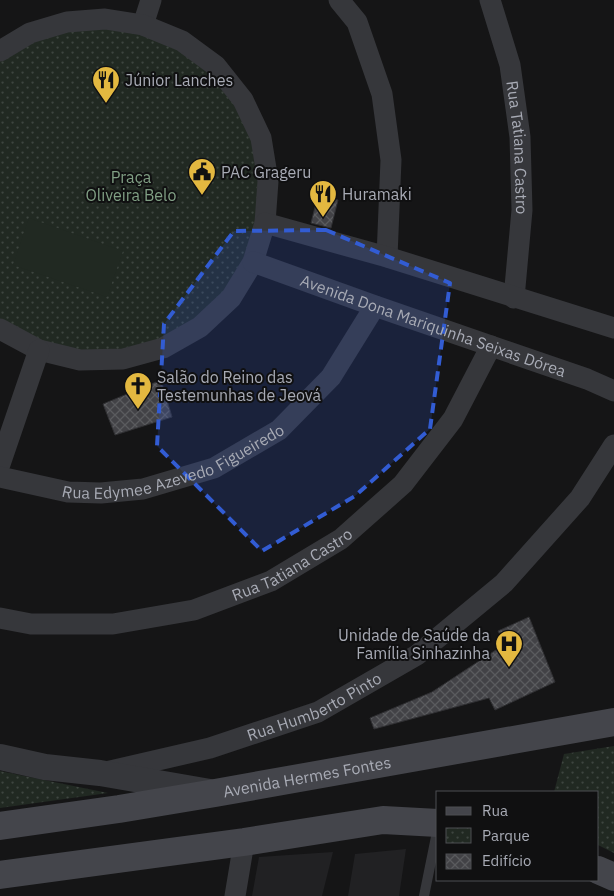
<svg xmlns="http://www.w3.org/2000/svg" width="614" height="896" viewBox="0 0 614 896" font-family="'IBM Plex Sans',sans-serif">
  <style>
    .built { fill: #212123 }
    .park { fill: url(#park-dots) }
    .garden { fill: #212922 }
    .building { fill: url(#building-cross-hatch); stroke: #2f2f32 }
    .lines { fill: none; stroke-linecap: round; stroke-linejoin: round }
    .service { stroke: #36373b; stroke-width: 10 }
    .minor { stroke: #36373b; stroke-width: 21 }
    .tertiary { stroke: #36373b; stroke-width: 26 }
    .secondary { stroke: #44454b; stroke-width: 28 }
    .marked { fill: #325cd3; fill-opacity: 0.2; stroke: #325cd3; stroke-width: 4; stroke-dasharray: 10 6; stroke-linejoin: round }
    .labels { text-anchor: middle; stroke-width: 4; stroke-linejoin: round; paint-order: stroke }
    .poi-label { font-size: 16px; fill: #a8abb5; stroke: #101011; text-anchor: start }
    .street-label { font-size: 16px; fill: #a8abb5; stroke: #101011 }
    .park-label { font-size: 16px; fill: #809f84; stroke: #101011 }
  </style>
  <defs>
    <pattern id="park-dots" width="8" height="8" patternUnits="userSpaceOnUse" patternTransform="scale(1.25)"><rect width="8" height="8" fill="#212922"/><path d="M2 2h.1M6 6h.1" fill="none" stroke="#3e4540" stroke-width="1.8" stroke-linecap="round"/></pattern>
    <pattern id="building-cross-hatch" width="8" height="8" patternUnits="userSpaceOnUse" patternTransform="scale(1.25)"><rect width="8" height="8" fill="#424246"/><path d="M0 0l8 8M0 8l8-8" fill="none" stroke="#5a5b5e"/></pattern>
  </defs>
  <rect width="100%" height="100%" fill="#151516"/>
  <!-- built -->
  <path class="built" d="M406 849 399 896H348L355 854Z
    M333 852 322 896H252L259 857Z"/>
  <!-- park -->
  <path class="park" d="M103 23 153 32 203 61 240 104 261 158 262 215 243 269 208 314 158 343 102 354 46 345 0 320V58L52 30Z
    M614 746V853L598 845V792H554L564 754Z
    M0 771 108 793 0 808Z"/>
  <!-- garden -->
  <path class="garden" d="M29 218 123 251 107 297 13 265Z"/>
  <!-- building -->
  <path class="building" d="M318 195 338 200 331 228 311 223Z
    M161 380 172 417 115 435 103 404Z
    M529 617 555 682 495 710 489 698 374 729 370 718 432 692 505 644 498 631Z"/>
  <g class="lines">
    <!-- service -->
    <path class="service" d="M424 896 438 827"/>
    <!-- minor -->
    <g class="minor">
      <path d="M339 0 357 22 382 94 391 160 387 257"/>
      <path id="s1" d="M490 0 510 65 520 137 522 210 514 298"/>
      <path d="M143 25 151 0"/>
      <path d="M0 51 30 33 67 22 105 19 143 25 182 41 216 66 243 100 261 138 268 181 265 223 253 262 231 298 200 327 163 348 123 359 80 360 39 350 0 329"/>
      <path d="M265 223 387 257 614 328"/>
      <path id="s2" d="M253 262 375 306 587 379 614 391"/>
      <path d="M0 464 39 350"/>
      <path id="s3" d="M0 477 68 492 101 493 143 489 214 468 279 430 331 377 375 306"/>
      <path id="s4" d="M0 618 31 624H113L194 610 271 581 341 539 403 484 453 419 491 346"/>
      <path id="s5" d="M106 772 210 748 318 712 417 655 504 583 580 498 614 445"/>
      <path d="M235 896 244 842"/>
    </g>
    <!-- tertiary -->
    <path class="tertiary" d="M0 757 45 767 100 773 210 792"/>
    <!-- secondary -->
    <g class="secondary">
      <path id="s6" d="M0 826 119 809 215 793 614 722"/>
      <path d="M598 870 614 877"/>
      <path d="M0 875 244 842 383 820 438 823"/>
    </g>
  </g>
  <!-- marked area -->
  <path class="marked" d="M326 230 450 283 430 429 355 496 262 551 157 446 164 324 234 231Z"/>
  <!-- icons -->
  <defs>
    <symbol id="restaurant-pin" viewBox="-11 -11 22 30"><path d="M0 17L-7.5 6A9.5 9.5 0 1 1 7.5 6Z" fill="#e3b840" stroke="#101011"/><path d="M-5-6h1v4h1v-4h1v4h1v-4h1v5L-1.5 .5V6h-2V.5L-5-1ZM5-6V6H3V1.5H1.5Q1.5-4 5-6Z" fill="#111"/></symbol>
    <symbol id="civic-pin" viewBox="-11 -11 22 30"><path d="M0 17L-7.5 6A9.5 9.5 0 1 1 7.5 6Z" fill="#e3b840" stroke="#101011"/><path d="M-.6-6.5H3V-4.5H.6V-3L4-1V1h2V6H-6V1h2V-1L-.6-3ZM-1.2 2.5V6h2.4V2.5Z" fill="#111"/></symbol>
    <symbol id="church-pin" viewBox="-11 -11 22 30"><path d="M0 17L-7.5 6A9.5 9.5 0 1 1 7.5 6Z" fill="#e3b840" stroke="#101011"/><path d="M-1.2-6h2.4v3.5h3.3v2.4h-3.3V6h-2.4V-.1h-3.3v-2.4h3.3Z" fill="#111"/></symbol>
    <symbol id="hospital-pin" viewBox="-11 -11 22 30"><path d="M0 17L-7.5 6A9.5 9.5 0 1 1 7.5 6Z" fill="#e3b840" stroke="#101011"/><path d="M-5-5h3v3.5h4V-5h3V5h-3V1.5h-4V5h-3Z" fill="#111"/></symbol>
  </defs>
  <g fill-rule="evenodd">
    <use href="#restaurant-pin" x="90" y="64" width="32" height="43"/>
    <use href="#civic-pin" x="186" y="156" width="32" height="43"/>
    <use href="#restaurant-pin" x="307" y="178" width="32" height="43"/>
    <use href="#church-pin" x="122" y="370" width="32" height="43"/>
    <use href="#hospital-pin" x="493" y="628" width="32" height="43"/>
  </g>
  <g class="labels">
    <!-- poi labels -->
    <g class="poi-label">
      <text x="125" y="86">Júnior Lanches</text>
      <text x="221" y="178">PAC Grageru</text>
      <text x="342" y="200">Huramaki</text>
      <text x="157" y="383">Salão do Reino das<tspan x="157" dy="18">Testemunhas de Jeová</tspan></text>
      <text x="490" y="641" text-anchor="end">Unidade de Saúde da<tspan x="490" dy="18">Família Sinhazinha</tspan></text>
    </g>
    <!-- street labels -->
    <g class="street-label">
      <text dy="6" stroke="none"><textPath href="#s1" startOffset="151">Rua Tatiana Castro</textPath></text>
      <text dy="6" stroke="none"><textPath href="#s2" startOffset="191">Avenida Dona Mariquinha Seixas Dórea</textPath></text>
      <text dy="6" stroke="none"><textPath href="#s3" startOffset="181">Rua Edymee Azevedo Figueiredo</textPath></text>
      <text dy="6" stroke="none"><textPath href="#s4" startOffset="304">Rua Tatiana Castro</textPath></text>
      <text dy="6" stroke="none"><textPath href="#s5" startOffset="219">Rua Humberto Pinto</textPath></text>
      <text dy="6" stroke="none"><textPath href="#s6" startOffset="311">Avenida Hermes Fontes</textPath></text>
    </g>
    <!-- park labels -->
    <g class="park-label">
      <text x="131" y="183">Praça<tspan x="131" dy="18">Oliveira Belo</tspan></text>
    </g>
  </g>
  <!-- legend -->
  <rect x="436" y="791" width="162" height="90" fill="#101011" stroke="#4d4e53"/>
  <rect x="446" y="807" width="25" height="8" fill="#44454b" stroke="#4d4e53"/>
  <text x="482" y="816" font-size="15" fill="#a8abb5">Rua</text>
  <rect x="446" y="828" width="25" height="15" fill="url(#park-dots)" stroke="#4d4e53"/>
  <text x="482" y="841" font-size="15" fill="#a8abb5">Parque</text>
  <rect x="446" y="854" width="25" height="15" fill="url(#building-cross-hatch)" stroke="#4d4e53"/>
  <text x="482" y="866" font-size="15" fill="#a8abb5">Edifício</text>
</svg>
